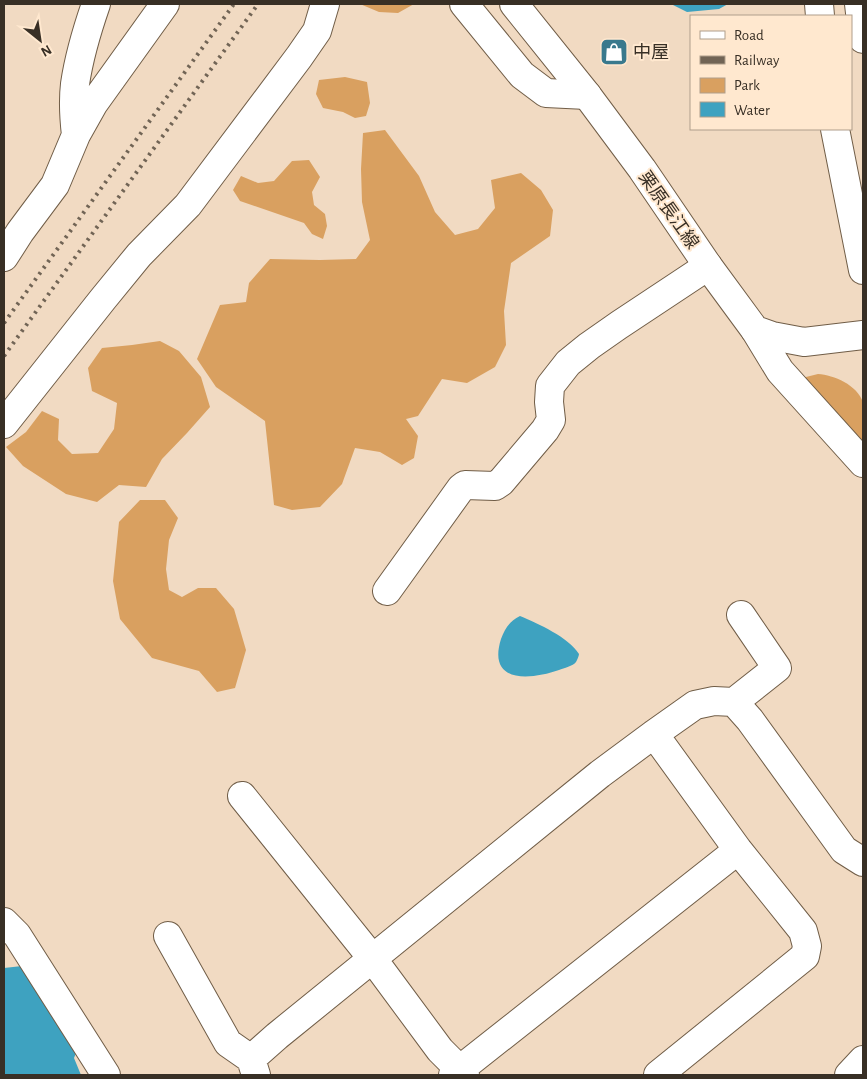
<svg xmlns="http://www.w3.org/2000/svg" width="867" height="1079" viewBox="0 0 867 1079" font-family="'Alegreya Sans','Noto Sans JP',sans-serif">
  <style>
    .green { fill: #d9a060 }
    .water { fill: #3ea2c0 }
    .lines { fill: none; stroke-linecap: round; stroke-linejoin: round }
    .minor-casing { stroke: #705d47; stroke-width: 30 }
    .major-casing { stroke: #705d47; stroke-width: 30 }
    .highway-casing { stroke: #705d47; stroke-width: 30 }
    .minor { stroke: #fff; stroke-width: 28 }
    .major { stroke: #fff; stroke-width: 28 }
    .highway { stroke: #fff; stroke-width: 28 }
    .rail { stroke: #716455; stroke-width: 4; stroke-dasharray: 2.5 5; stroke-linecap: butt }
    .labels { text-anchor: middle; stroke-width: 4; stroke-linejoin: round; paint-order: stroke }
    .poi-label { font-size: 18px; fill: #382f25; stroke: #ffe8cf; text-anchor: start }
    .street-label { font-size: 18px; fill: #382f25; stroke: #ffe8cf }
  </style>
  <rect width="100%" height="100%" fill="#f1dac2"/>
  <!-- green -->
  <path class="green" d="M360 4H414L398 13 379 12Z
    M345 77 367 82 370 103 366 116 355 118 343 112 323 108 316 94 319 80Z
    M385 130 419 176 435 212 455 235 478 229 495 208 491 180 521 173 541 190 553 210 550 236 511 263 504 311 506 345 495 367 467 383 442 379 418 416 406 419 418 436 414 458 402 465 380 452 355 448 342 484 320 507 292 510 274 505 265 421 216 387 197 359 220 305 246 302 249 283 270 259 320 260 356 259 370 240 362 202 361 169 363 133Z
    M309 160 320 177 312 192 314 205 325 214 327 226 323 239 312 234 304 223 240 201 233 190 241 176 258 183 274 181 292 161Z
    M160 341 179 351 201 377 210 407 187 433 162 459 146 487 119 485 97 502 66 494 23 466 6 447 26 432 42 411 59 419 58 440 72 454 98 453 114 429 117 403 92 391 88 368 102 348 132 345Z
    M818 374C834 375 857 385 863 402 865 409 863 436 863 445L802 378Z
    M140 500H165L178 518 169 540 166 569 169 590 182 597 198 588H216L234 609 246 650 235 688 217 692 199 671 152 658 120 619 113 581 119 522Z"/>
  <!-- water -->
  <path class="water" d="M671 4H728L719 9 687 12Z
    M520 616C539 624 568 637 579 654 579 656 577 660 576 662 573 666 564 668 559 670 530 680 487 684 501 639 505 628 510 621 520 616Z
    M22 966 72 1044 76 1053 74 1058 81 1075H4V968Z"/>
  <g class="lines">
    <defs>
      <path id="minor" d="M464 4 522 75 546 93 587 95
        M76 135C74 118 73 101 75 84 79 57 87 30 96 4
        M4 257 20 232 55 185 76 135 94 103 165 4
        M755 330 780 371 863 463
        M4 424 103 299 139 255 188 205 299 57 317 31 325 4
        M387 591 461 488 465 485 495 486 501 482 545 430 551 420 549 402 550 386 568 363 589 346 619 325 708 266
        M734 702 777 668 741 615
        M654 734 738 850 803 931 807 946 805 956 658 1075
        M242 796 372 958 440 1050 465 1075
        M4 922 17 935 106 1075
        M168 936 228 1043 251 1059
        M256 1075 251 1059 277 1036 600 774 654 734 695 705 714 701 734 702 750 720 844 850 863 862
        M453 1075 738 850
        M849 1075 863 1060"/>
      <path id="major" d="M514 4 587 95 642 169 708 266 755 330 772 336 804 342 863 335"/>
      <path id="highway" d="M819 4 820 16
        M859 4 863 39
        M835 129 863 270"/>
    </defs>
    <!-- minor casing -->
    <use href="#minor" class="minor-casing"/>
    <!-- major casing -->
    <use href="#major" class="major-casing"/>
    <!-- highway casing -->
    <use href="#highway" class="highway-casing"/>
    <!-- minor -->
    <use href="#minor" class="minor"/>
    <!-- major -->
    <use href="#major" class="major"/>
    <!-- highway -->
    <use href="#highway" class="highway"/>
    <!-- rail -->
    <path class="rail" d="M4 323 234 4
      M4 356 258 4"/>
  </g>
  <!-- icons -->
  <defs>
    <symbol id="shop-square" viewBox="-11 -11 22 22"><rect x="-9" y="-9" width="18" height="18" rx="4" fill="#39798d" stroke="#ffe8cf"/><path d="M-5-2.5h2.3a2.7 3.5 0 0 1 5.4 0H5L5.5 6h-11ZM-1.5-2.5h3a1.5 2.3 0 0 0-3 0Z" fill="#fff"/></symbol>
  </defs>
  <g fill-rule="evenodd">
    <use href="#shop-square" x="598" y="36" width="32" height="32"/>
  </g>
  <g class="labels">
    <!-- poi labels -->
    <g class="poi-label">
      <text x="633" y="58">中屋</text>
    </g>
    <!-- street labels -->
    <g class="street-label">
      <text transform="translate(669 210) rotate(55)" y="6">栗原長江線</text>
    </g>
  </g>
  <!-- border -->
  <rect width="867" height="1079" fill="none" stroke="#382f25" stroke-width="10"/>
  <!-- legend -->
  <rect x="690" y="15" width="162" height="115" fill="#ffe8cf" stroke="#af9e8b"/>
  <rect x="700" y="31" width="25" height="8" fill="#ffffff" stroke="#af9e8b"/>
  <text x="734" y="40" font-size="15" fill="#382f25">Road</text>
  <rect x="700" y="56" width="25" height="8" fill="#716455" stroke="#af9e8b"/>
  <text x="734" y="65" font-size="15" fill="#382f25">Railway</text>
  <rect x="700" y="78" width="25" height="15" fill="#d9a060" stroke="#af9e8b"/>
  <text x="734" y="90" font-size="15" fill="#382f25">Park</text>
  <rect x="700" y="102" width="25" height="15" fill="#3ea2c0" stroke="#af9e8b"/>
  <text x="734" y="115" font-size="15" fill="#382f25">Water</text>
  <!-- north arrow -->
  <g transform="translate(40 40) rotate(150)" stroke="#ffe8cf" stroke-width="4" paint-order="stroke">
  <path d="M0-4L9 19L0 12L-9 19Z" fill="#382f25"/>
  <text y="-8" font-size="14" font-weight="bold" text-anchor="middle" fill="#382f25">N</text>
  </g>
</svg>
